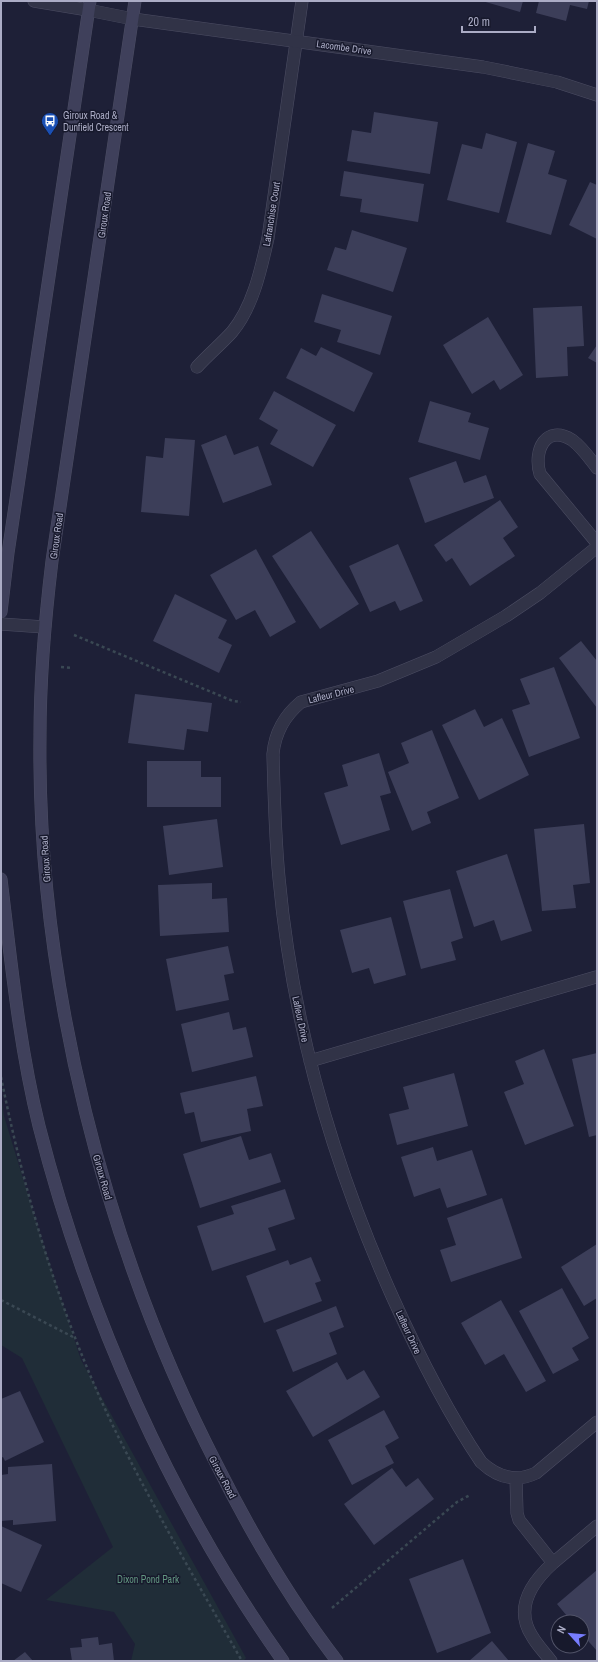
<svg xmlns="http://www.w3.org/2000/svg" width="598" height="1662" viewBox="0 0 598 1662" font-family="'Archivo Narrow',sans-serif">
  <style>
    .green { fill: #202d38 }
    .building { fill: #3c3e59 }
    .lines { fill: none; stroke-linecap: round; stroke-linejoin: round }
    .minor-casing { stroke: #4c4d63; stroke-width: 13 }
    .tertiary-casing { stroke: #4c4d63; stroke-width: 13 }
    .secondary-casing { stroke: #4c4d63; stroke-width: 13 }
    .path { stroke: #3a4853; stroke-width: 2.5; stroke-dasharray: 3 3; stroke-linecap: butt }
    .minor { stroke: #313347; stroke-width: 12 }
    .tertiary { stroke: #313347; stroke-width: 12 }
    .secondary { stroke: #3f405b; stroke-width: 12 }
    .labels { text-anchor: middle; stroke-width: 3; stroke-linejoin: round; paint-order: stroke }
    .street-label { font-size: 10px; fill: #abacc5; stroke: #17192c }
    .poi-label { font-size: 10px; fill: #abacc5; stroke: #17192c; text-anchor: start }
    .park-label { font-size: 10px; fill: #629680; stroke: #17192c }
  </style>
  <rect width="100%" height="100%" fill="#1e2037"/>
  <!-- green -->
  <path class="green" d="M1 1093 4 1116 39 1231 81 1360 246 1658 243 1661H131L135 1644 114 1612 46 1600 113 1547 22 1358 1 1345Z"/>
  <!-- building -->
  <path class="building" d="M482 1H523L520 12Z
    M539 1H589L587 9 570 5 566 21 536 13Z
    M374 112 438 122 430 174 347 161 352 130 371 133Z
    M486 133 517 142 499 213 447 200 462 144 482 149Z
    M528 143 555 151 548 174 567 180 551 235 506 222Z
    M344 171 424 184 418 222 360 212 362 199 340 196Z
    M590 182 597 185V239L569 225Z
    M352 230 407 248 393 292 327 270 335 247 346 250Z
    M322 294 392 316 380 355 337 342 341 330 314 322Z
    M582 306 584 346 567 347 568 376 536 378 533 308Z
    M488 317 523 375 500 390 494 380 472 394 443 345Z
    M597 345V363L588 358Z
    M321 347 373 373 354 412 286 378 301 348 316 356Z
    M274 391 336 425 313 467 270 444 278 430 259 419Z
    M430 401 471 413 468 422 489 428 480 460 418 442Z
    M226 435 234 455 258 446 272 485 223 503 201 445Z
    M165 438 195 440 189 516 141 512 146 456 163 458Z
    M456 461 464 483 486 475 494 498 425 523 409 478Z
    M500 500 518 527 503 538 515 556 470 586 452 558 446 562 434 545Z
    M311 531 359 604 320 629 272 556Z
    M398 544 423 601 400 611 395 601 370 612 349 566Z
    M256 549 296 622 270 637 255 610 236 620 210 575Z
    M175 594 227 620 218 638 232 645 219 673 153 641Z
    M581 641 597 661V708L559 658Z
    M554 667 580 738 529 757 512 710 530 704 520 679Z
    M135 694 212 703 208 732 187 729 184 750 128 743Z
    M475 709 484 727 502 718 529 775 479 800 442 725Z
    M432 730 459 798 427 812 431 823 412 831 388 772 409 763 401 743Z
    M379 753 391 793 380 796 390 830 341 845 324 793 348 786 342 765Z
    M147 761H201V777H221V807H147Z
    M217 819 223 867 169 875 163 826Z
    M584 824 590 883 573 885 576 908 542 911 534 829Z
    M507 854 532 931 501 941 494 920 474 927 456 871Z
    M212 883V899L227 898 229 932 160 936 158 885Z
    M450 889 463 938 451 942 456 960 421 969 403 901Z
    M391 917 406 975 374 984 369 968 352 973 340 930Z
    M228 946 234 973 224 975 229 1000 176 1011 166 959Z
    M229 1012 233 1030 246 1027 253 1057 192 1072 181 1024Z
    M544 1049 574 1126 525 1145 504 1092 524 1084 515 1061Z
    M597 1053V1135L589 1137 572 1059Z
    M454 1073 468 1126 397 1145 389 1114 409 1109 403 1087Z
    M256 1076 263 1106 247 1109 251 1131 201 1142 194 1112 185 1114 180 1093Z
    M241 1136 249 1160 271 1153 281 1182 200 1208 183 1154Z
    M433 1147 437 1161 472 1150 487 1195 447 1208 440 1188 414 1197 401 1157Z
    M285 1189 295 1219 268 1228 276 1250 212 1271 197 1226 234 1214 231 1206Z
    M502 1198 522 1258 451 1282 440 1250 456 1245 447 1218Z
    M597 1244V1298L584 1306 561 1267Z
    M311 1257 321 1281 315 1283 322 1301 264 1323 246 1276 288 1260 290 1265Z
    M562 1288 589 1338 572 1348 579 1360 553 1374 519 1311Z
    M501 1300 546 1381 526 1392 504 1354 485 1365 461 1323Z
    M336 1306 344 1327 329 1333 337 1354 293 1372 276 1330Z
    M337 1362 347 1380 364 1370 380 1397 313 1437 286 1391Z
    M20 1391 44 1442 5 1461 3 1457 1 1458V1399Z
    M384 1410 399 1438 385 1446 394 1463 352 1485 328 1440Z
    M52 1464 56 1521 13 1525V1520L1 1521V1475L8 1474V1467Z
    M392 1468 406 1487 418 1478 434 1499 374 1545 344 1504Z
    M1 1526 42 1545 21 1592 1 1583Z
    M463 1559 491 1633 437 1653 409 1579Z
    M597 1570V1651L582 1634V1622H572L557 1604Z
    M98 1637 99 1645 112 1643 114 1661H72L70 1648 82 1647 81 1639Z
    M492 1641 509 1661H469Z
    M25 1652 33 1661H13Z"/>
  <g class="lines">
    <defs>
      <path id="minor" d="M34 1 88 10
        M197 367C208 355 221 344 232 332 253 307 261 269 268 238L302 1
        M597 468C590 459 582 447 572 440 546 424 533 450 540 474L597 543
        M597 547 540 593 506 616 436 657 378 681 301 702C284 716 275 732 273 754 274 795 275 836 279 878 292 1022 333 1164 392 1296 418 1354 446 1410 481 1462 497 1477 515 1483 536 1473L597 1422
        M310 1061 596 977
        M516 1478 517 1513 519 1520 553 1563C532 1582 514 1608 532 1636 537 1645 545 1653 551 1661
        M553 1563 597 1526"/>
      <path id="tertiary" d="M88 10 133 19 483 67 557 82 597 95
        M1 624 44 627"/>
      <path id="secondary" d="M135 1 52 561C45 619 40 677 40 736 37 982 105 1249 218 1467 252 1535 291 1601 337 1661
        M1 612 8 553 90 1
        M1 879C11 961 19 1045 39 1126 87 1314 170 1502 283 1661"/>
    </defs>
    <!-- minor casing -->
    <use href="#minor" class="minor-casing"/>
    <!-- tertiary casing -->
    <use href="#tertiary" class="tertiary-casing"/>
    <!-- secondary casing -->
    <use href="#secondary" class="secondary-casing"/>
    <!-- path -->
    <path class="path" d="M74 635 233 701 241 702
      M61 667 72 668
      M1 1077C25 1197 61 1318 114 1428 153 1508 198 1584 242 1661
      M1 1300 75 1338
      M332 1608 457 1502 470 1495"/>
    <!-- minor -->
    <use href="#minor" class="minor"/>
    <!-- tertiary -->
    <use href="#tertiary" class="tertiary"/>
    <!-- secondary -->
    <use href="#secondary" class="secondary"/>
  </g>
  <!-- icons -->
  <defs>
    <symbol id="bus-pin" viewBox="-11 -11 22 30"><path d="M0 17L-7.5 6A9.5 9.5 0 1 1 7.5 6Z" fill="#1a4fb4" stroke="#17192c"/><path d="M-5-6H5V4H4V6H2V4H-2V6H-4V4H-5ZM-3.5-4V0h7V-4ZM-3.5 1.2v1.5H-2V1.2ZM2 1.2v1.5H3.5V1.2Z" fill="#fff"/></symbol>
  </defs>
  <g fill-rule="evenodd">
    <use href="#bus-pin" x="40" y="111" width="20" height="27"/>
  </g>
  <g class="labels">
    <!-- street labels -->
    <g class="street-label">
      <text transform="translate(344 47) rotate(8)" y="4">Lacombe Drive</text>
      <text transform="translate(271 214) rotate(-81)" y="4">Lafranchise Court</text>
      <text transform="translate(104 215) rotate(-82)" y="4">Giroux Road</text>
      <text transform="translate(56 536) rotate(-82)" y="4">Giroux Road</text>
      <text transform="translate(331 694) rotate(-14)" y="4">Lafleur Drive</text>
      <text transform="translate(45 859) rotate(-94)" y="4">Giroux Road</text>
      <text transform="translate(301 1019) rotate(78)" y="4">Lafleur Drive</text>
      <text transform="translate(103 1177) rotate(74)" y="4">Giroux Road</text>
      <text transform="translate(409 1332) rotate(65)" y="4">Lafleur Drive</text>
      <text transform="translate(223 1477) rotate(62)" y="4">Giroux Road</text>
    </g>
    <!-- poi labels -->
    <g class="poi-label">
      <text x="63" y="119">Giroux Road &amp;<tspan x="63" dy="12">Dunfield Crescent</tspan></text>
    </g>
    <!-- park labels -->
    <g class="park-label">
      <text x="148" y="1583">Dixon Pond Park</text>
    </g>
  </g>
  <!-- border -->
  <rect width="598" height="1662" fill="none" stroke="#abacc5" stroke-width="4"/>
  <!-- north arrow -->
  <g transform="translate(570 1634) rotate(297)"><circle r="19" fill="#17192c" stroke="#525469"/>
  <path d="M0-3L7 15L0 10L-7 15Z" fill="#777dfe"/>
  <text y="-6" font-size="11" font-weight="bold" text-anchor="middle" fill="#abacc5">N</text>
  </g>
  <!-- scale -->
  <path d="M462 26v6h73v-6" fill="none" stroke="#abacc5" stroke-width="2"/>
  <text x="468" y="26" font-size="12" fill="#abacc5" stroke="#17192c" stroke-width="3" paint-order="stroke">20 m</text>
</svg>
